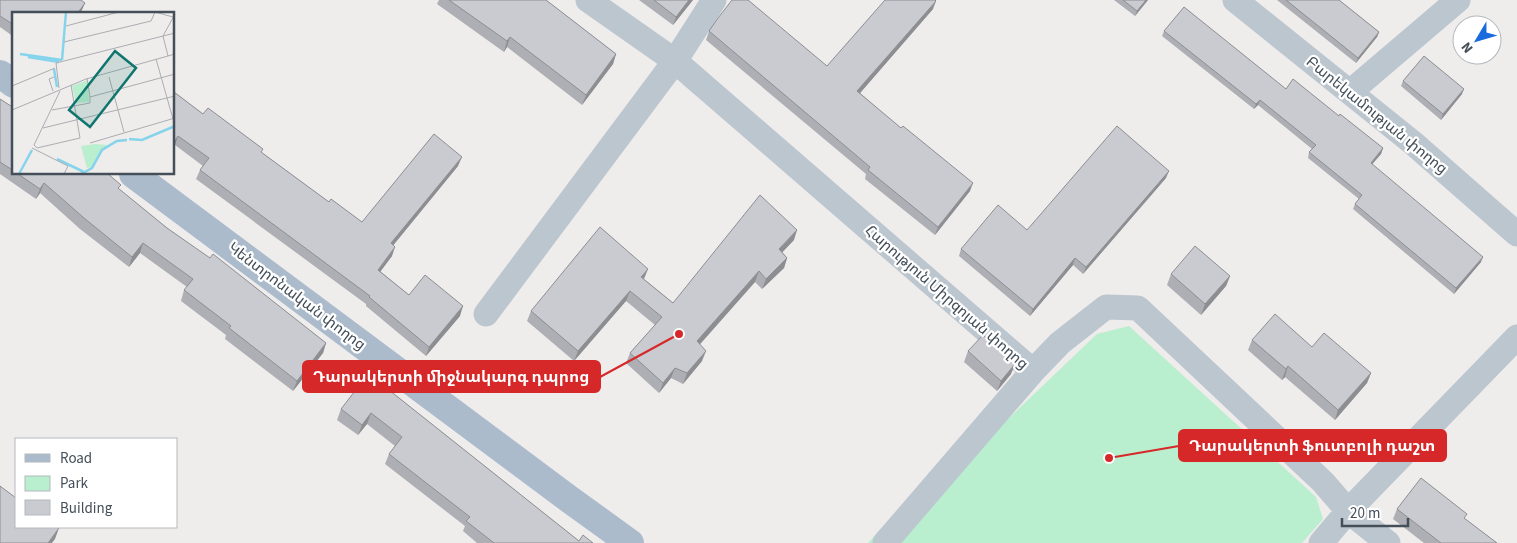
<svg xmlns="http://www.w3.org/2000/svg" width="1517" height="543" viewBox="0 0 1517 543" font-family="'Source Sans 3','Noto Sans Armenian',sans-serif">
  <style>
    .green { fill: #b9eece }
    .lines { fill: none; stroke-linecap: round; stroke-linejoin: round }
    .minor { stroke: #bcc6cf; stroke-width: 25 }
    .major { stroke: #abbbcc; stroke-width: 28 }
    .wall { fill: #adafb4 }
    .shaded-wall { fill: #8d8e92 }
    .building { fill: #c9cbd1; stroke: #8d8e92 }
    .labels { text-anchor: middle; stroke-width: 4.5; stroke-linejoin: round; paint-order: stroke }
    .street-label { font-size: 15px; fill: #444f59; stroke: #fff }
    .inset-river { fill: none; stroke: #85d4ec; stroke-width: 2.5 }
    .inset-road { fill: none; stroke: #abadb1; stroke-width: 1 }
    .view { fill: #0f766e; fill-opacity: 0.15; stroke: #0f766e; stroke-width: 2.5 }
    .inset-edge { fill: none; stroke: #444f59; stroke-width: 2.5 }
    .leader { fill: none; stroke: #d62828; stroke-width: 2 }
    .callout-dot { fill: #d62828; stroke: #fff; stroke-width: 2 }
    .callout { fill: #d62828; stroke: #d62828; stroke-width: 2 }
    .callout-label { font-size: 16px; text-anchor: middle; font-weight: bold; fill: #fff }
  </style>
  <rect width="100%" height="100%" fill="#efecec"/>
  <!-- green -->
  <path class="green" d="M1129 326 1316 497 1323 519 1302 543H868L993 403 1009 418 1097 334Z"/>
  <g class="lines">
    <!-- minor -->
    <path class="minor" d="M588 0 675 61 1033 371 1060 343 1106 307 1138 308 1323 482 1348 511 1388 543
      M1235 0 1413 143 1517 234
      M1350 92 1458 0
      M486 314 675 61 714 0
      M885 543 1033 371
      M1321 543 1348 511 1517 337"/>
    <!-- major -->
    <path class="major" d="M0 74 14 84
      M133 174 569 499 630 543"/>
  </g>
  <!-- wall -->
  <path class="wall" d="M0 0 85 3 80 14H14V37L0 27Z
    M439 0H546L616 54 613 64 582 105 507 47 504 52 437 4Z
    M639 0H693L673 25Z
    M1114 0H1148L1135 16Z
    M1277 0H1339L1379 32 1377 37 1356 63Z
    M933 9 860 93 970 191 935 235 865 179 866 174 706 40 709 31 827 66Z
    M1164 31 1286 89 1339 116 1383 148 1381 154 1372 164 1481 262 1454 294 1353 209 1355 204 1359 199 1308 158 1309 152 1312 149 1258 105 1254 109 1162 36Z
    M1403 81 1462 94 1441 120 1401 86Z
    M174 92 203 114 262 153 329 202 362 222 458 166 393 245 392 256 380 271 409 295 460 316 426 356 366 306V304L196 179 200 170 203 166 175 145 174 147Z
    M0 99 14 108V174H108L119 190 167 228 326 343 323 353 293 391 225 339 226 335 181 301 184 290 187 287 140 253 129 267 80 229 40 193 36 199 0 174Z
    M1166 178 1083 274 1073 265 1030 316 959 256 961 249 1027 230Z
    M794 240 782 252 787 258 784 268 762 289 755 282 700 344 702 361 683 384 671 378 659 393 626 363 630 353 655 325 626 301 574 361 527 321 531 311 644 279 673 303Z
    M1171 274 1230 276 1226 286 1201 315 1167 285Z
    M1252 340 1312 347 1371 373 1367 383 1335 420 1285 377 1282 380 1248 350Z
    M968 351 1011 374 997 391 964 362Z
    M392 385 390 391 579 541 593 543H477L463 531 465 526 385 464 389 454 395 446 367 424 358 435 337 420 341 409Z
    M1397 509 1465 519 1497 543H1424L1393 519Z"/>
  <!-- shaded-wall -->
  <path class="shaded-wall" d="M689 0H693L673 25 676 17Z
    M1146 0H1148L1135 16 1137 11Z
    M936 1 933 9 854 100 857 91Z
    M85 3 80 14H77Z
    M1379 32 1377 37 1356 63 1358 58Z
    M510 37 507 47 504 52 507 41Z
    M616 54 613 64 582 105 586 95Z
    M1464 89 1462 94 1441 120 1443 114Z
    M1260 100 1258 105 1254 109 1256 104Z
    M178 136 175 145 174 147V142Z
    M1383 148 1381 154 1369 168 1371 163Z
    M462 157 458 166 387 253 391 243Z
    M1169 171 1166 178 1083 274 1086 267Z
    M44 183 40 193 36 199 40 189Z
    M973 183 970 191 935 235 938 227Z
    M797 230 794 240 776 259 779 249Z
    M143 243 140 253 129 267 132 257Z
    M395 247 392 256 375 279 378 270Z
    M1483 257 1481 262 1454 294 1456 288Z
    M787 258 784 268 762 289 766 279Z
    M1075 258 1073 265 1030 316 1033 309Z
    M648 269 644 279 641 277Z
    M759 271 755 282 694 351 697 341Z
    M1230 276 1226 286 1201 315 1205 304Z
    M630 291 626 301 574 361 578 351Z
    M463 306 460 316 426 356 429 347Z
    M326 343 323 353 293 391 297 381Z
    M706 351 702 361 683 384 687 373Z
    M1015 364 1011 374 997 391 1001 381Z
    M1288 366 1285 377 1282 380 1286 369Z
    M675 368 671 378 659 393 663 383Z
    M1371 373 1367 383 1335 420 1338 410Z
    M371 413 367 424 358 435 362 425Z
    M59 528 55 539 52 543H48Z"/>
  <!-- building -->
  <path class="building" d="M0 0H81L85 3 77 14H14V25L0 16Z
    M449 0H546L616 54 586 95 510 37 507 41Z
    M654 0H689L676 17Z
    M732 0H748L827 66 885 0H935L936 1 857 91 901 128 903 126 973 183 938 227 868 170 870 167 709 31 718 18Z
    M1123 0H1146L1137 11Z
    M1286 0H1339L1379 32 1358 58Z
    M1184 7 1286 89 1293 79 1339 116 1340 114 1383 148 1371 163 1483 257 1456 288 1355 204 1362 195 1309 152 1316 145 1260 100 1256 104 1164 31Z
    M1424 56 1464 89 1443 114 1403 81Z
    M174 92 203 114 208 108 263 149 261 152 329 202 331 199 362 222 434 134 462 157 391 243 395 247 378 270 409 295 425 275 463 306 429 347 369 297 370 296 200 170 209 158 178 136 174 142Z
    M0 99 14 108V171L0 162Z
    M1117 126 1169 171 1086 267 1075 258 1033 309 961 249 998 205 1027 230Z
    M18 174H108L121 185 118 188 167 228 210 258 213 254 326 343 297 381 229 328 231 326 184 290 193 279 143 243 132 257 84 218 44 183 40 189Z
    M760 195 797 230 779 249 787 258 766 279 759 271 697 341 706 351 687 373 675 368 663 383 630 353 662 317 630 291 578 351 531 311 600 227 648 269 641 277 673 303Z
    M1195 246 1230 276 1205 304 1171 274Z
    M1275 314 1312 347 1324 333 1371 373 1338 410 1288 366 1286 369 1252 340Z
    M983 335 1015 364 1001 381 968 351Z
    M372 369 392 385 389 390 579 541 583 535 593 543H494L466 521 470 517 389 454 402 437 371 413 362 425 341 409Z
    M1421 478 1467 514 1464 518 1497 543H1441L1397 509Z
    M0 486 16 498V527H57L59 528 48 543H0Z"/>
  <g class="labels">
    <!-- street labels -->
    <g class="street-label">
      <text transform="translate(1377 115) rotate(39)" y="5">Բարեկամության փողոց</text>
      <text transform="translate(297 296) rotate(37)" y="5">Կենտրոնական փողոց</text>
      <text transform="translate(947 297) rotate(41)" y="5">Հարություն Միրզոյան փողոց</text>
    </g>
  </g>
  <!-- overview -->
  <g transform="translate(12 12)">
    <rect width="162" height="162" fill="#efecec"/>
    <path d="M76 68 77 90 64 91 60 74ZM83 132 95 133 80 155 75 156 69 134Z" fill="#b9eece"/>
    <path class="inset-river" d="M8 42 50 48M16 45 47 50M50 48 54 0M42 57 45 75M117 127 130 128 163 114M45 147 72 160M7 162 20 138M69 162 80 156 90 138 105 129 115 128"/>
    <path class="inset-road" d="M143 0 161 5M54 14 107 0M52 30 139 9 143 0M156 44 151 24 163 2M144 47 161 107M97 65 112 120M75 66 78 85M0 74 43 56M47 76 44 51 163 21M41 79 37 67 42 65M48 79 22 133 25 136 68 126 59 73M0 98 74 67 163 42M40 98 78 91V85L163 62M31 116 163 84M78 131 163 106M20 136 56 154 52 162"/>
    <path class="view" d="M103 39 124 56 78 115 57 98Z"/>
    <rect width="162" height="162" class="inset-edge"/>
  </g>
  <!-- callouts -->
  <path class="leader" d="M679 334L600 377M1109 458L1179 446"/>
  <g class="callout-dot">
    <circle cx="679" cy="334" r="5"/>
    <circle cx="1109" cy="458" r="5"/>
  </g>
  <g class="callout">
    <rect x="303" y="361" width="297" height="31" rx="5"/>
    <rect x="1179" y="430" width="267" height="31" rx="5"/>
  </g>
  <g class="callout-label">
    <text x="451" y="382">Դարակերտի միջնակարգ դպրոց</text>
    <text x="1312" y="451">Դարակերտի ֆուտբոլի դաշտ</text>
  </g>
  <!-- legend -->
  <rect x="15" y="438" width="162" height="90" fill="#ffffff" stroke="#b4b9bd"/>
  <rect x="25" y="454" width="25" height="8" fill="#abbbcc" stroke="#b4b9bd"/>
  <text x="60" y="463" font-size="15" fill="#444f59">Road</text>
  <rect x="25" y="476" width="25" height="15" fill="#b9eece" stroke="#b4b9bd"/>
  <text x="60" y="488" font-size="15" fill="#444f59">Park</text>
  <rect x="25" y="500" width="25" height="15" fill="#c9cbd1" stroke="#b4b9bd"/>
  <text x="60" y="513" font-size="15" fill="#444f59">Building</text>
  <!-- north arrow -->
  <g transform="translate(1477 40) rotate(232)"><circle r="24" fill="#ffffff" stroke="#b4b9bd"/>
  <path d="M0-4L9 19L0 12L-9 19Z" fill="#186add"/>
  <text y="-8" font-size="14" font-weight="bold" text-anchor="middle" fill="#444f59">N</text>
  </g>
  <!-- scale -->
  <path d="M1342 518v8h66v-8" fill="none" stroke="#444f59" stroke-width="2.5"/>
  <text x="1350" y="518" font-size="15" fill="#444f59" stroke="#ffffff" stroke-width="4" paint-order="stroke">20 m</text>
</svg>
